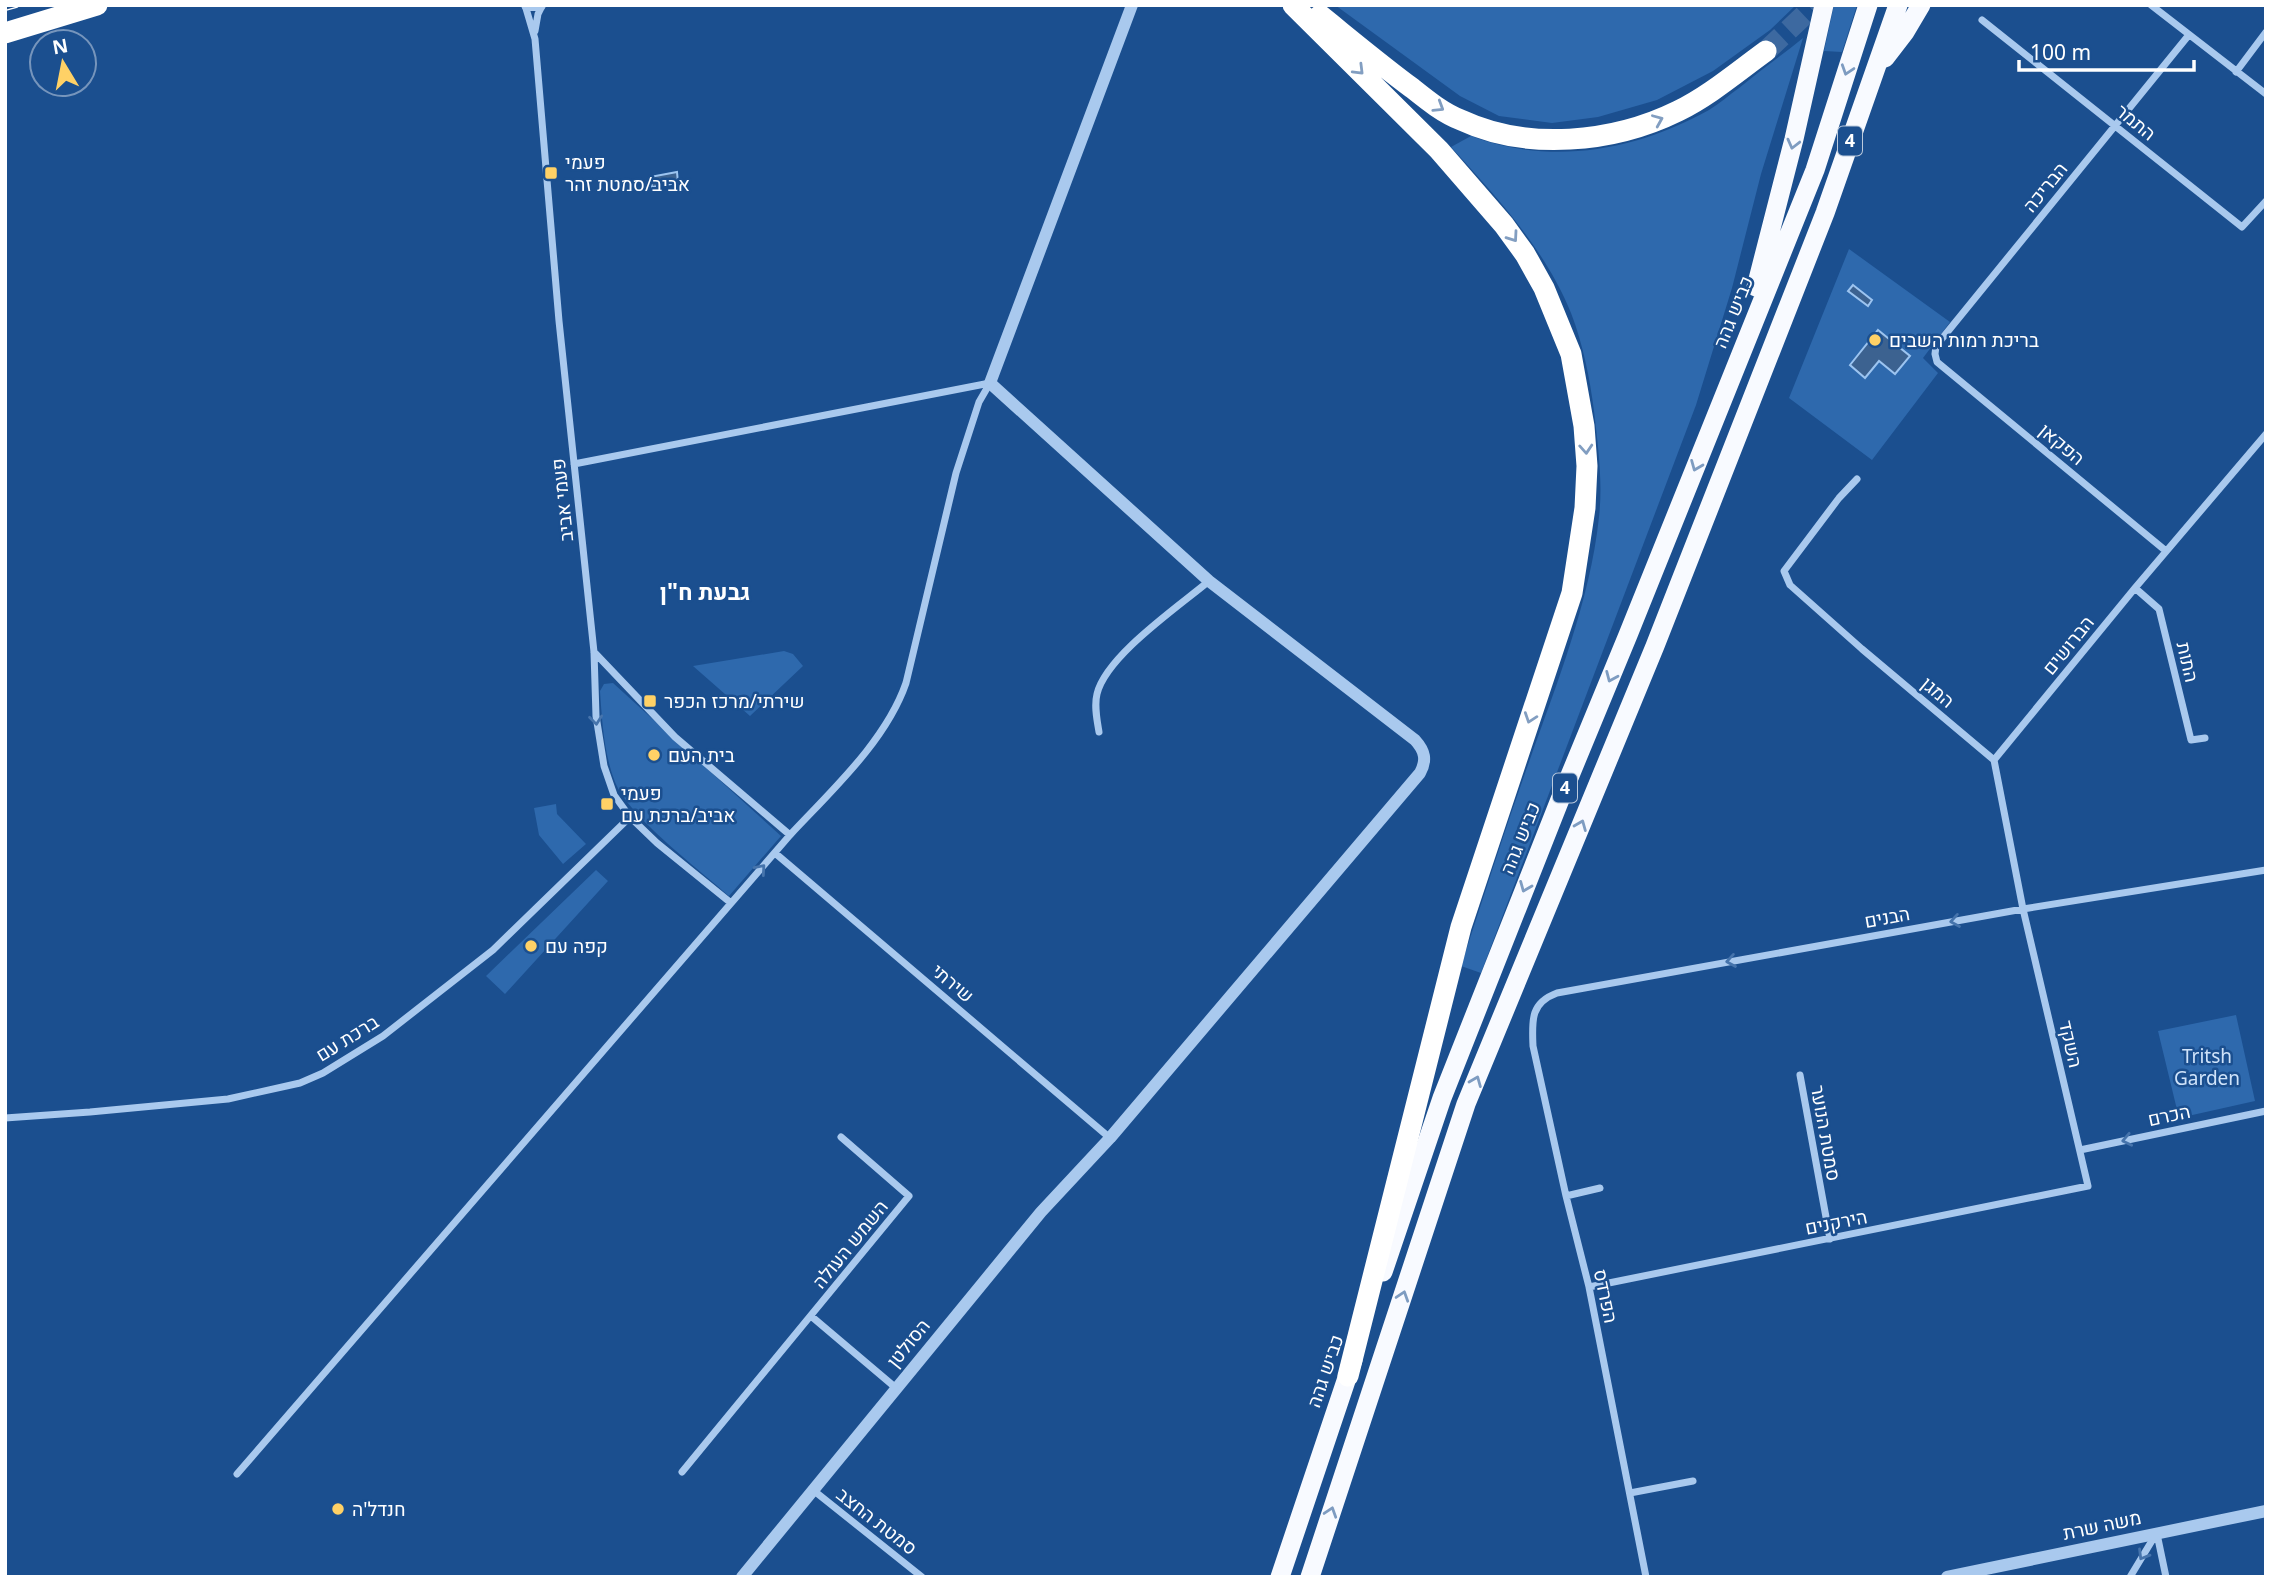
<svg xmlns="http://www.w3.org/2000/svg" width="2271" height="1582" viewBox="0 0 2271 1582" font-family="'Noto Sans',Heebo,sans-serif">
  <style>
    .green { fill: #2e69ad }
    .water { fill: #3c6290; stroke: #9cc4f0; stroke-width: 2 }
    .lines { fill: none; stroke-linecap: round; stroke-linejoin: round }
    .motorway-tunnel { stroke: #3d69a0; stroke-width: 21; stroke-dasharray: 21 10; stroke-linecap: butt }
    .minor { stroke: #a9c9ee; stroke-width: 7 }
    .tertiary { stroke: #a9c9ee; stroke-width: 12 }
    .trunk { stroke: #f8faff; stroke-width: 19 }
    .motorway { stroke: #fff; stroke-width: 21 }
    .rail-casing { stroke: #fff; stroke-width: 6 }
    .rail { stroke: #1b4f8f; stroke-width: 3.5; stroke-dasharray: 10; stroke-linecap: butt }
    .oneway { stroke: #829ec1 }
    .oneway2 { stroke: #7e9cc1 }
    .oneway3 { stroke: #4674ac }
    .poi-dot { fill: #ffd166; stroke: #1b4f8f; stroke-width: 2.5 }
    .labels { text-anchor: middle; stroke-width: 5; stroke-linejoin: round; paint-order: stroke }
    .shield { fill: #1b4f8f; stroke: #bbcadd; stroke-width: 2 }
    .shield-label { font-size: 18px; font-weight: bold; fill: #fff }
    .street-label { font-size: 19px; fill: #fff; stroke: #1b4f8f }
    .poi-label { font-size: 19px; fill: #fff; stroke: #1b4f8f; text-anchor: start }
    .park-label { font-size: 19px; fill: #cfe3fa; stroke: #1b4f8f }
    .quarter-label { font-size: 23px; font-weight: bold; fill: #fff; stroke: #1b4f8f }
  </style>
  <rect width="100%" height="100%" fill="#1b4f8f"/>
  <!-- green -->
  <path class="green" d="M1335 5H1796L1770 30 1713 71 1657 100 1598 117 1552 123 1499 116 1460 96Z
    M1834 5H1857L1842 52 1824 51Z
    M1803 38 1761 174 1732 288 1696 405 1481 973 1461 966C1483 899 1504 832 1528 765 1556 685 1590 602 1599 517 1603 482 1598 446 1594 411 1590 379 1583 344 1571 313 1545 249 1497 197 1451 147L1471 136C1551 166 1635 151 1709 110 1719 104 1729 95 1739 88 1760 71 1782 55 1803 38Z
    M1849 249 1950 322 1923 358 1938 373 1872 460 1789 398Z
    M784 651 793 654 803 666 750 716 693 666Z
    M613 683 781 836 729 896C699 869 629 817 615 782 604 754 602 721 600 691L604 684Z
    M556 804 557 814 586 844 563 864 539 835 534 808Z
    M596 870 608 881 505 994 486 976Z
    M2236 1015 2255 1101 2179 1118 2158 1031Z"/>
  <!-- water -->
  <path class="water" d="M677 172 678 183 652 187 650 177Z
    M1853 285 1872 300 1868 306 1848 291Z
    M1878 330 1910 356 1895 374 1879 361 1865 378 1850 365Z"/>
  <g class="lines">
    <!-- motorway-tunnel -->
    <path class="motorway-tunnel" d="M1766 51 1815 5"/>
    <!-- minor -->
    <path class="minor" d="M525 5 535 39 559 321 594 652 596 716 604 766 614 795 630 817 657 843 731 903
      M2151 5 2266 94
      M1982 20 2242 227 2266 201
      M535 31 538 14 542 6
      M2236 72 2266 32
      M574 464 990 383
      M1857 479 1839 498 1784 571 1790 585 1862 649 1994 760
      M2166 551 1937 362 1935 354 1936 346 2188 36
      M2135 588 2159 609 2191 740 2205 738
      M594 652 675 737 790 835
      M1099 732C1097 720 1094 706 1097 694 1106 656 1178 607 1209 581
      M775 853 1110 1138
      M1800 1075 1830 1239
      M5 1118 90 1112 228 1099 300 1083 323 1073 383 1036 493 950 630 817
      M2080 1150 2266 1111
      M1566 1196 1600 1188
      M1589 1287 2088 1186 2023 909 1994 760 2135 588 2266 434
      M811 1316 896 1388
      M682 1472 909 1196 841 1137
      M237 1474 790 835C831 791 886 741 906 683L956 473 979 402 990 383
      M813 1490 922 1577
      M1630 1493 1693 1481
      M2157 1534 2166 1577
      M1646 1577 1589 1287 1566 1196 1533 1046C1532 1021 1530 1003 1557 993L2023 909 2266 870
      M2130 1577 2156 1534"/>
    <!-- tertiary -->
    <path class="tertiary" d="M527 5H540
      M742 1577 1041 1212 1110 1138 1420 773C1427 760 1425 751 1415 740L1209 581 990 383 1132 5
      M1947 1577 2266 1511"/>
    <!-- trunk -->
    <path class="trunk" d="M1885 58 1905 32 1921 5
      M1756 287 1794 139 1824 5
      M1383 1272 1442 1098 1559 802 1628 635 1815 170 1868 5
      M1280 1577 1353 1360
      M1310 1577 1466 1104 1655 646 1825 213 1898 5"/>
    <!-- motorway -->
    <path class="motorway" d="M1293 5 1439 150 1504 225 1525 254 1544 288 1571 354 1584 426 1587 466 1585 508 1572 593 1461 927 1348 1376
      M1320 15C1351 40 1381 65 1412 88 1427 100 1443 113 1461 120 1527 151 1613 143 1678 111 1709 96 1737 72 1766 51
      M5 33 97 5"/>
    <defs>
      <path id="rail" d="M5 8 16 5"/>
    </defs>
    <!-- rail casing -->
    <use href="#rail" class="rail-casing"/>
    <!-- rail -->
    <use href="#rail" class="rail"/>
  </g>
  <!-- one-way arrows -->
  <defs><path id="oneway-chevron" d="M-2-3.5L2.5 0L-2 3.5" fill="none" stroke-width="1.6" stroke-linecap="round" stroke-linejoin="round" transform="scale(1.75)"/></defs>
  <g class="oneway">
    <use href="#oneway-chevron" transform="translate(1359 70) rotate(45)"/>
    <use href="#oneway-chevron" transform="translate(1439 107) rotate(32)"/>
    <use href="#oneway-chevron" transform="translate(1658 120) rotate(-23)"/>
    <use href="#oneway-chevron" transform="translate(1513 237) rotate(55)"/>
    <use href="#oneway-chevron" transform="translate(1586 449) rotate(86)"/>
    <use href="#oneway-chevron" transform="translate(1530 718) rotate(109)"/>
  </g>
  <g class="oneway2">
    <use href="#oneway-chevron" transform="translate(1847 70) rotate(108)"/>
    <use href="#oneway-chevron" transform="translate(1793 144) rotate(104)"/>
    <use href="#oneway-chevron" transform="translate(1696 466) rotate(112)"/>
    <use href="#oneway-chevron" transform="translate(1611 677) rotate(113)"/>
    <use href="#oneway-chevron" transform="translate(1581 825) rotate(-68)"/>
    <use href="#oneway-chevron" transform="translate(1525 887) rotate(112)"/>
    <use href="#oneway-chevron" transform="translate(1476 1081) rotate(-68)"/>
    <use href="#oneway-chevron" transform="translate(1403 1296) rotate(-72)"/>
    <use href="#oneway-chevron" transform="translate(1331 1512) rotate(-72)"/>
  </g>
  <g class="oneway3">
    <use href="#oneway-chevron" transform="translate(596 720) rotate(84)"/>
    <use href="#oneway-chevron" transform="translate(761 869) rotate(-49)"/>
    <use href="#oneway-chevron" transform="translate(1955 921) rotate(170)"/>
    <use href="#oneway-chevron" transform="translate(1731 961) rotate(170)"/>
    <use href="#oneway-chevron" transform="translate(2127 1140) rotate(168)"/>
    <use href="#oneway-chevron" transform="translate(2143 1555) rotate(121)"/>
  </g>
  <!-- markers -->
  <g class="poi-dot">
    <rect x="544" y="166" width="14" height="14" rx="3.5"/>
    <circle cx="1875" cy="340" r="7"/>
    <rect x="643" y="694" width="14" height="14" rx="3.5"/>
    <circle cx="654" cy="755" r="7"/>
    <rect x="600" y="797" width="14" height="14" rx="3.5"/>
    <circle cx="531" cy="946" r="7"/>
    <circle cx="338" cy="1509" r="7"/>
  </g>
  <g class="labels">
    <!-- shield labels -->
    <g class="shield">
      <rect x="1838" y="126.5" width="24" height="29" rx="5"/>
      <rect x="1553" y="773.5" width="24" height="29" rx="5"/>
    </g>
    <g class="shield-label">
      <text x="1850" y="147">4</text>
      <text x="1565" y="794">4</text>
    </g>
    <!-- street labels -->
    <g class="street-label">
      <text transform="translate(2136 122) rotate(39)" y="7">התמר</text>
      <text transform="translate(2045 187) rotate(-51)" y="7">הבריכה</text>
      <text transform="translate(1733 312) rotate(-68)" y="7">כביש גהה</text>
      <text transform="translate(2062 444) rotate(40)" y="7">הפקאן</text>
      <text transform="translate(562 500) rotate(-96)" y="7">פעמי אביב</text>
      <text transform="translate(2068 645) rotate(-51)" y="7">הברושים</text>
      <text transform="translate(2188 662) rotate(77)" y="7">התות</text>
      <text transform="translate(1938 692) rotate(40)" y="7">המגן</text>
      <text transform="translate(1520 838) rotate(-68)" y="7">כביש גהה</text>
      <text transform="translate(1887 917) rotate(-10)" y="7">הבנים</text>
      <text transform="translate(953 983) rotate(40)" y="7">שירתי</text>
      <text transform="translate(347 1038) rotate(-32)" y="7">ברכת עם</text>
      <text transform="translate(2071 1044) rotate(77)" y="7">השקד</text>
      <text transform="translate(2169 1115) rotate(-12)" y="7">הכרם</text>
      <text transform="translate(1826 1133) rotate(80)" y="7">סמטת הנוער</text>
      <text transform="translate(1836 1222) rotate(-11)" y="7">הירקנים</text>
      <text transform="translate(850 1244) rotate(-51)" y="7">השמש העולה</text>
      <text transform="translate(1606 1296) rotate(78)" y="7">הפרדס</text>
      <text transform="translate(908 1343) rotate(-51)" y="7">הסולטן</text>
      <text transform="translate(1325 1371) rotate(-71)" y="7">כביש גהה</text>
      <text transform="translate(877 1521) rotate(38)" y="7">סמטת החצב</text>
      <text transform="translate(2102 1525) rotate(-12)" y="7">משה שרת</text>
    </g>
    <!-- poi labels -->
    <g class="poi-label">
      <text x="565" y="169">פעמי<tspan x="565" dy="22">אביב/סמטת זהר</tspan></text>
      <text x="1889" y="347">בריכת רמות השבים</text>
      <text x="664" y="708">שירתי/מרכז הכפר</text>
      <text x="668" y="762">בית העם</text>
      <text x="621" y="800">פעמי<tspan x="621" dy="22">אביב/ברכת עם</tspan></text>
      <text x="545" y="953">קפה עם</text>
      <text x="352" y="1516">חנדל'ה</text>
    </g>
    <!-- park labels -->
    <g class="park-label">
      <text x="2207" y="1063">Tritsh<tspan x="2207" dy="22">Garden</tspan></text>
    </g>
    <!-- quarter labels -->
    <g class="quarter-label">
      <text x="705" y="600">גבעת ח"ן</text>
    </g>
  </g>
  <!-- border -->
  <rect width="2271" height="1582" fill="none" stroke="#ffffff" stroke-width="14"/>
  <!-- north arrow -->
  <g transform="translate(63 63) rotate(350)"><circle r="33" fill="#1b4f8f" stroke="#7695bc" stroke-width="2"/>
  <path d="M0-5L12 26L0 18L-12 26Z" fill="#ffd166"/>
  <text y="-10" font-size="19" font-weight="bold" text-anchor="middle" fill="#ffffff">N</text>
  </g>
  <!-- scale -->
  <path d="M2019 60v10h175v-10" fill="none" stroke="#ffffff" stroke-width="3.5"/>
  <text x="2030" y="60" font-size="21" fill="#ffffff" stroke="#1b4f8f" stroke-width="5" paint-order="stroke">100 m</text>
</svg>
